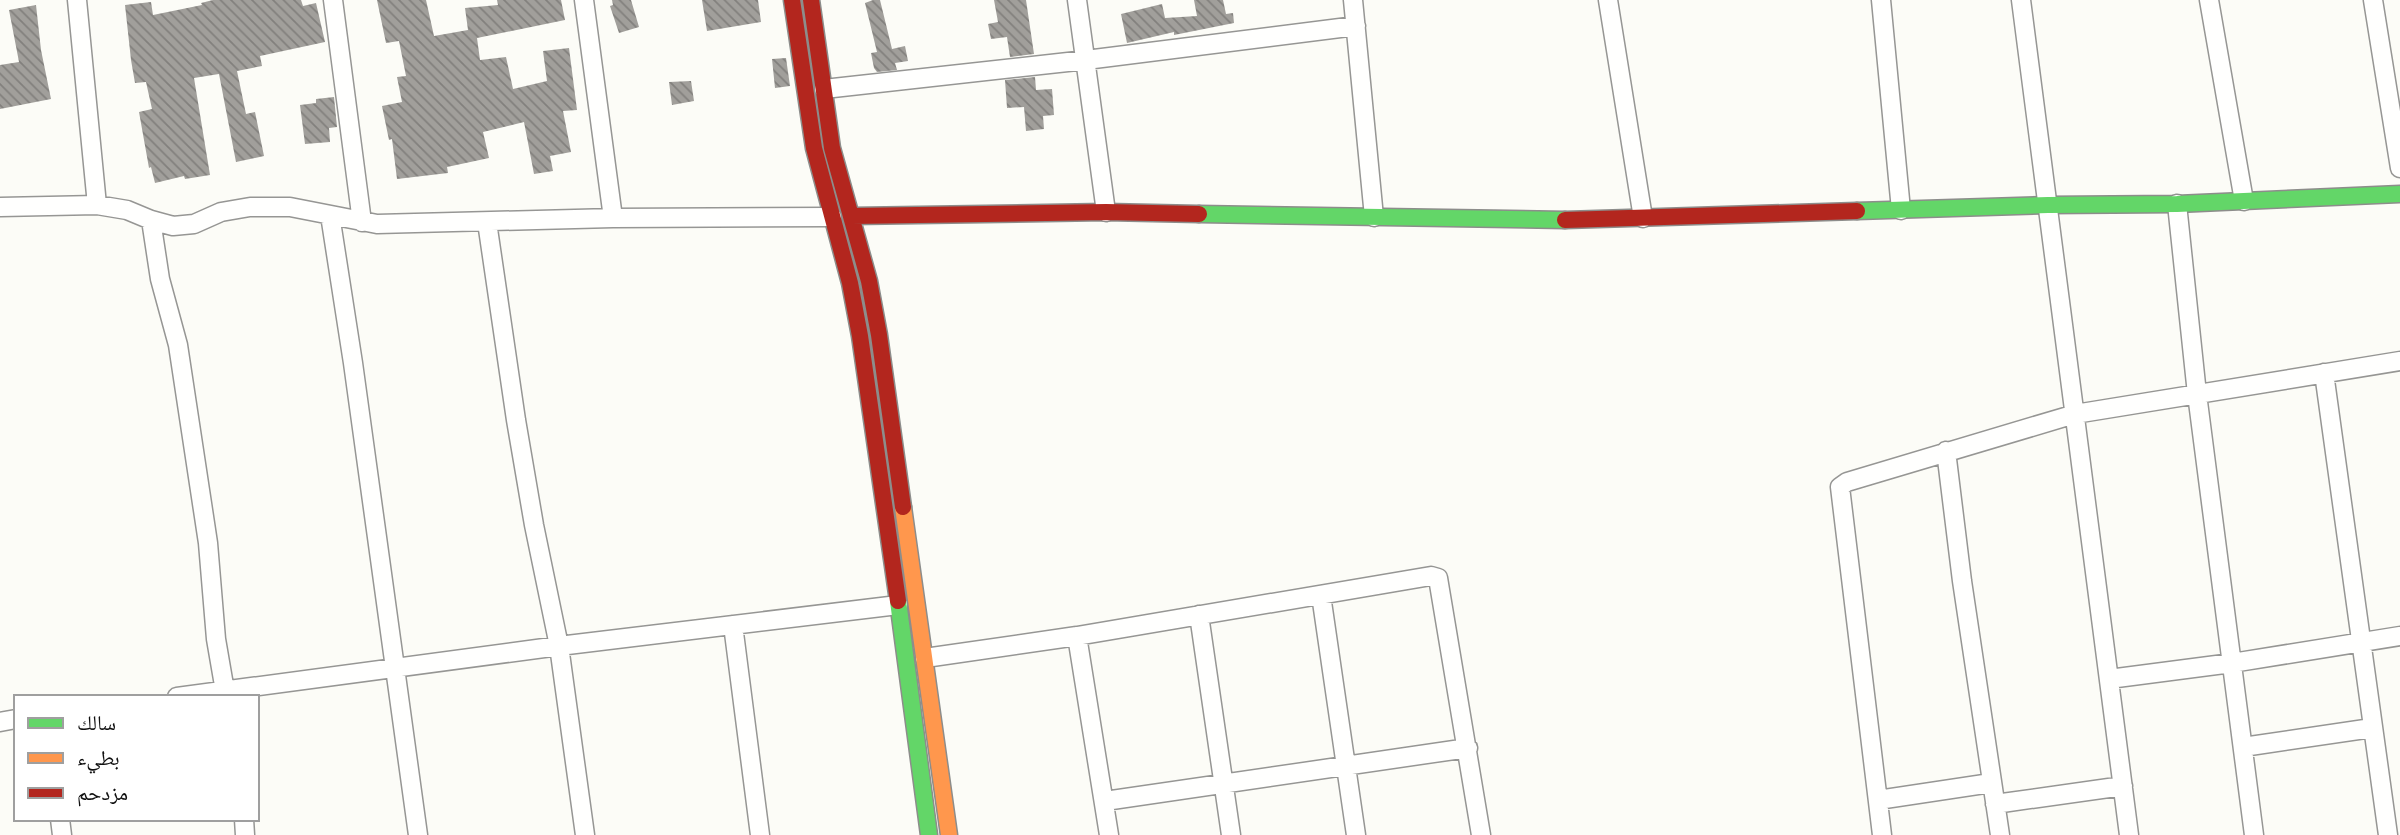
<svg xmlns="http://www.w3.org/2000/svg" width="2400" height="835" viewBox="0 0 2400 835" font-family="Merriweather,'Noto Naskh Arabic',serif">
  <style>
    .building { fill: url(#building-back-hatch) }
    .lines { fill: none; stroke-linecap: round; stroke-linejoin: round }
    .street-casing { stroke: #969694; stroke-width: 21 }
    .fast-casing { stroke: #8d8d8b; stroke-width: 19 }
    .slow-casing { stroke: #8d8d8b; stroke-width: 19 }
    .jam-casing { stroke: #8d8d8b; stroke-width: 19 }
    .street { stroke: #fffffe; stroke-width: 18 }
    .fast { stroke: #63d668; stroke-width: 16 }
    .slow { stroke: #ff974d; stroke-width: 16 }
    .jam { stroke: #b3261e; stroke-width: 16 }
  </style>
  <defs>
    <pattern id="building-back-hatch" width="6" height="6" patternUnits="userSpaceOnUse" patternTransform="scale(1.75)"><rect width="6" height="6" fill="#a19f9b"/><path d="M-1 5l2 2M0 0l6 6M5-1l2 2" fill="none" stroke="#82807d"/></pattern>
  </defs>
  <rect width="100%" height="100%" fill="#fcfcf7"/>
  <!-- building -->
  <path class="building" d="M213 0H301L303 6 316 3 325 42 260 56 262 66 237 71 246 114 255 112 264 156 236 162 219 74 194 78 210 175 185 179 184 176 155 183 151 167 149 168 139 112 152 109 146 82 135 83 131 60 125 5 151 2 153 15 202 5 201 3Z
    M377 0H426L434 36 468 30 465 8 498 5 497 0H561L565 20 477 38 480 60 506 57 513 89 547 81 543 51 569 48 577 110 563 111 571 152 550 156 553 171 534 174 524 122 483 132 489 158 447 167 448 173 397 179 392 139 389 140 382 106 402 102 397 77 406 76 399 41 386 43Z
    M612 0H631L639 27 619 33 610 6 613 5Z
    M702 0H758L761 22 707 31Z
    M873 0H880L892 49 905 46 908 61 895 63 897 70 877 72 874 68 871 53 877 52 865 3Z
    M994 0H1026L1034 54 1010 57 1007 37 991 39 988 24 998 22Z
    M1194 0H1223L1226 14 1233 13 1234 23 1174 35V32L1127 43 1121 14 1162 4 1165 18 1197 16Z
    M36 5 41 50 51 99 0 109V65L19 62 9 10Z
    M786 58 790 86 775 88 772 59Z
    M1035 77 1036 90 1052 89 1054 115 1043 116 1044 129 1026 131 1024 107 1007 108 1005 80Z
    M691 81 694 101 672 105 669 82Z
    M334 97 337 127 329 128 330 142 305 144 300 105 316 103V99Z"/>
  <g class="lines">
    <defs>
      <path id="street" d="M77 0 97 205
        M333 0 362 222
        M584 0 613 218
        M1077 0 1106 212
        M1353 0 1374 217
        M1608 0 1643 218
        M1881 0 1901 210
        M2021 0 2129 835
        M2209 0 2244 201
        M2373 0 2400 168
        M824 89 1086 60 1356 26
        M2177 204 2197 394 2254 835
        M0 207 97 205 127 210 151 220 173 226 194 224 221 212 250 207H290L377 224 613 218 832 217
        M330 215 353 363 418 835
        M151 220 160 279 178 345 208 543 216 639 226 697
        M487 222 516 420 534 525 559 646 585 835
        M2324 373 2388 835
        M1946 451 1962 581 2000 835
        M1321 595 1356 835
        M1199 615 1231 835
        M733 625 760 835
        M1077 636 1109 835
        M925 658 1077 636 1431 576 1438 578 1481 835
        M2109 679 2232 663 2400 636
        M177 697 559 646 898 605
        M0 722 16 719
        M2243 747 2372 728
        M1878 800 1991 783
        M1105 801 1468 748
        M1995 804 2123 786
        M60 819 62 835
        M244 819 245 835
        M1882 835 1840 487 1847 482 2075 414 2400 361"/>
      <path id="fast" d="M1857 211 2048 205 2177 204 2400 194
        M1199 214 1565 220
        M898 601 929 835"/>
      <path id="slow" d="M903 507 949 835"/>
      <path id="jam" d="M792 0 814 148 850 283 860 336 898 601
        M811 0 832 148 869 281 879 335 903 507
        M852 216 1106 212 1199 214
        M1565 220 1857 211"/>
    </defs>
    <!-- street casing -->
    <use href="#street" class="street-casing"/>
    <!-- fast casing -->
    <use href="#fast" class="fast-casing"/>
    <!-- slow casing -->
    <use href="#slow" class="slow-casing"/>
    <!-- jam casing -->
    <use href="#jam" class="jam-casing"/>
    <!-- street -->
    <use href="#street" class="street"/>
    <!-- fast -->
    <use href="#fast" class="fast"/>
    <!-- slow -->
    <use href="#slow" class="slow"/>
    <!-- jam -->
    <use href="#jam" class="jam"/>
  </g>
  <!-- legend -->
  <rect x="14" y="695" width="245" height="126" fill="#ffffff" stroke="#9f9f9f" stroke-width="2"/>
  <rect x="28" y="718" width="35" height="10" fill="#63d668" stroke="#9f9f9f" stroke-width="2"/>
  <text x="77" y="730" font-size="21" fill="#101010">سالك</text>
  <rect x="28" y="753" width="35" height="10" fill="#ff974d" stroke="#9f9f9f" stroke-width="2"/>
  <text x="77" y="765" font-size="21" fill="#101010">بطيء</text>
  <rect x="28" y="788" width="35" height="10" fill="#b3261e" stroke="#9f9f9f" stroke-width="2"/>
  <text x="77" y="800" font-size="21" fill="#101010">مزدحم</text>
</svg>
